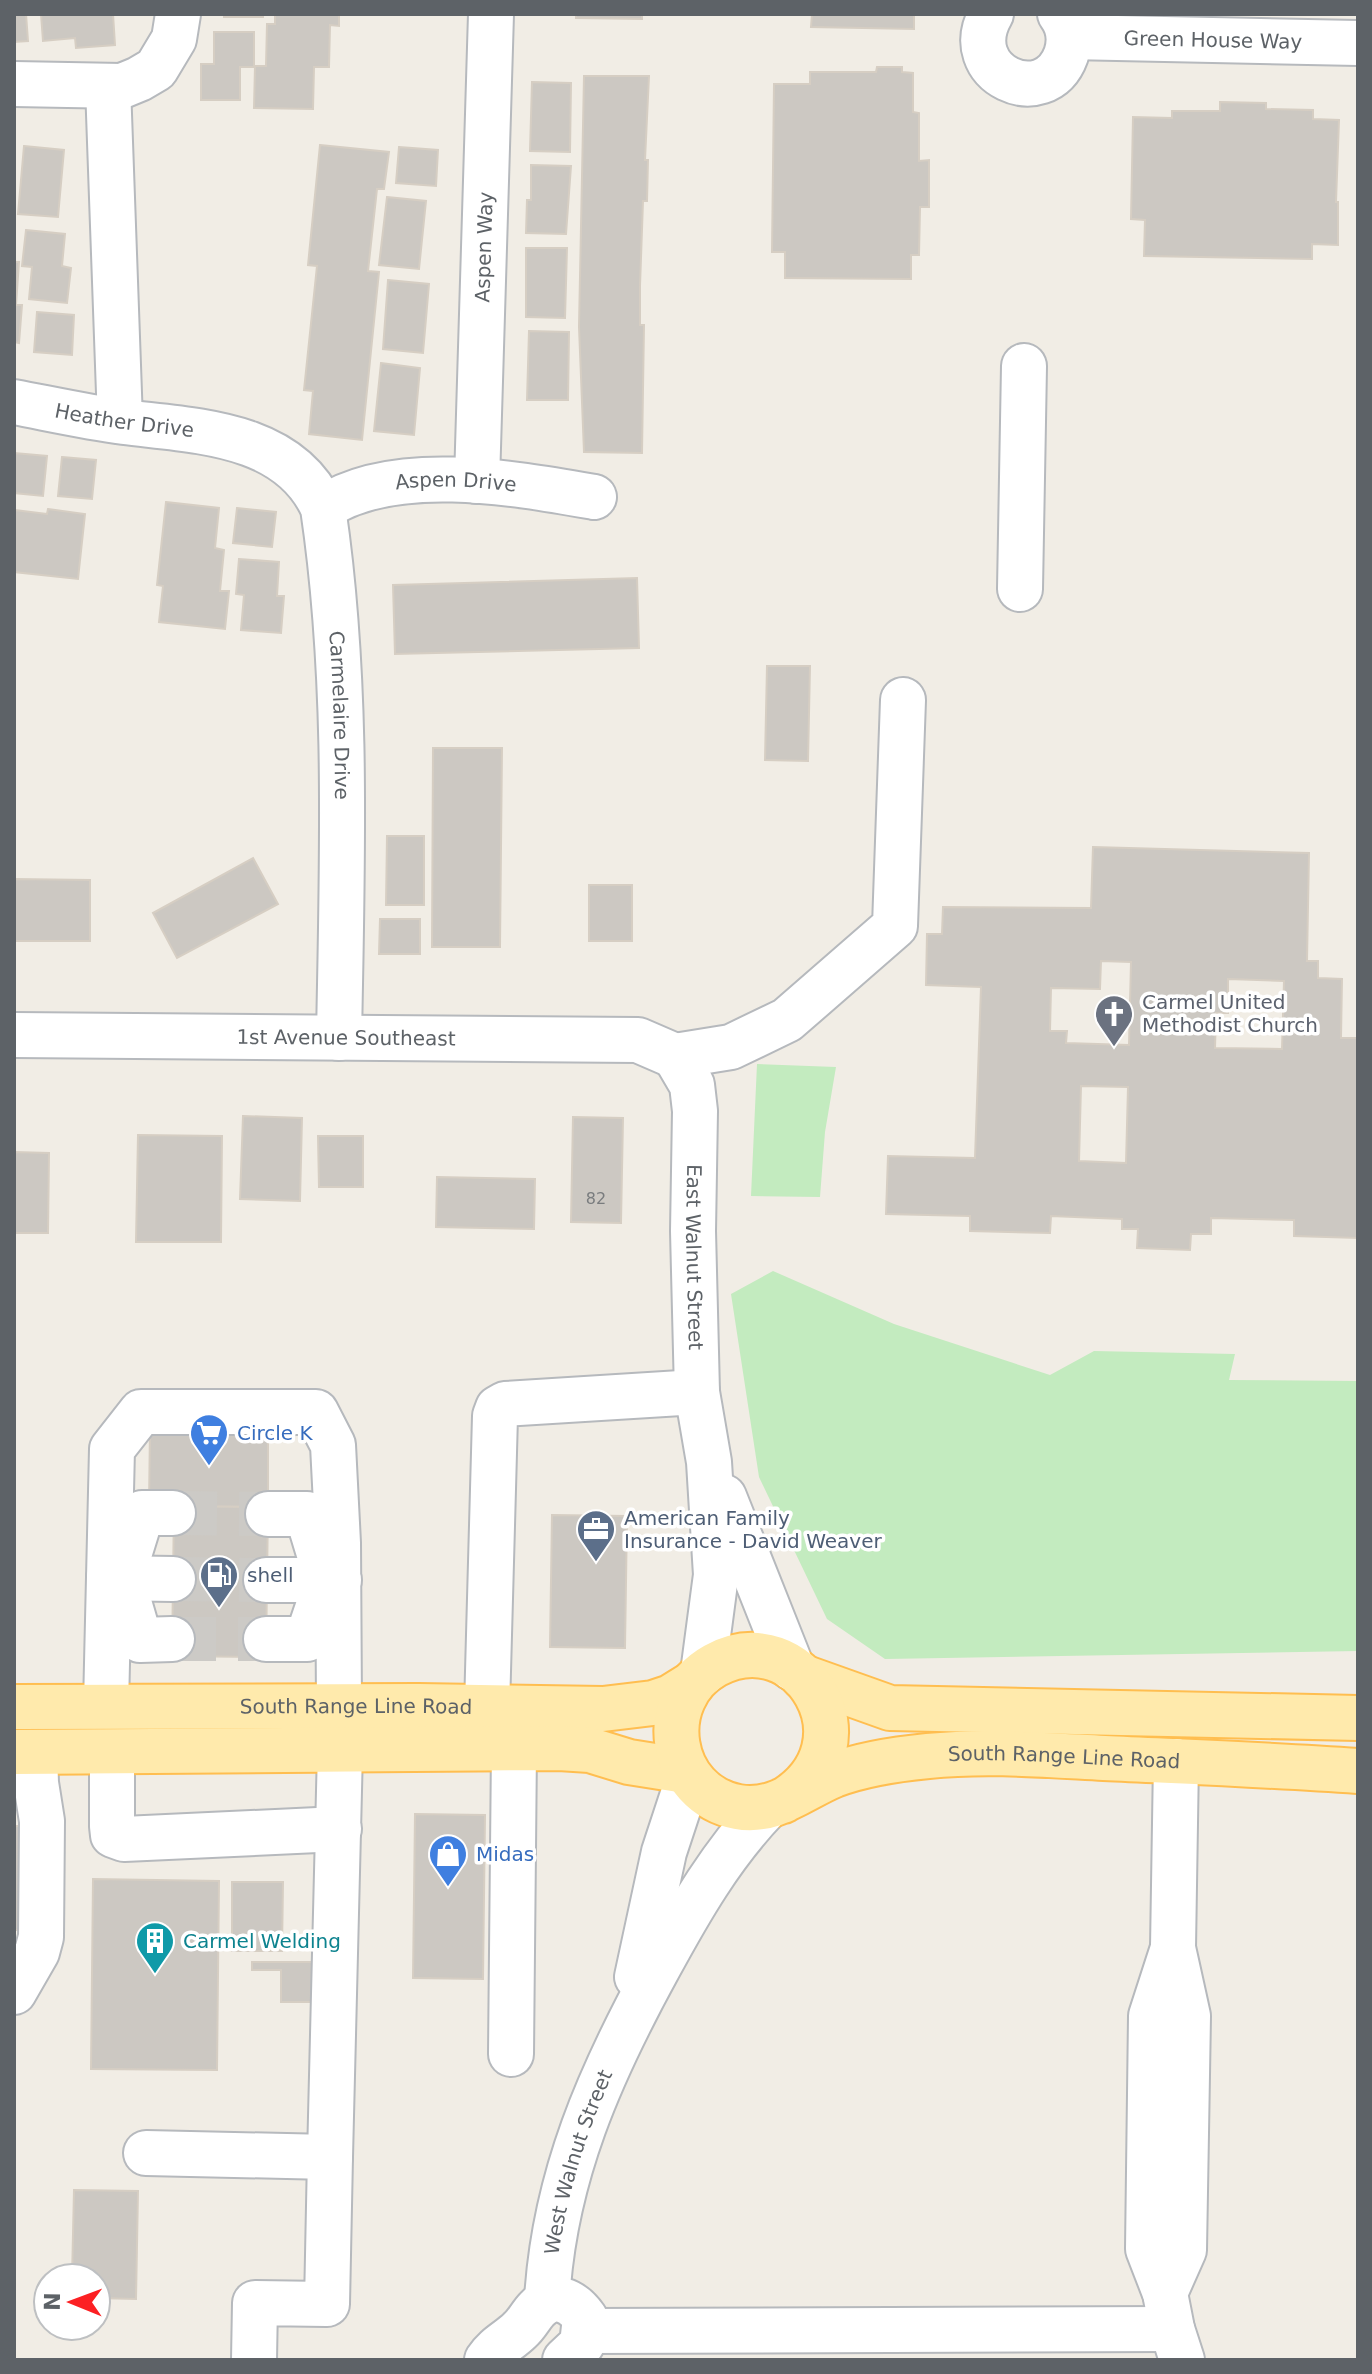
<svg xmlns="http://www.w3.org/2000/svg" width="1372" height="2374" viewBox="0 0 1372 2374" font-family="'DejaVu Sans',sans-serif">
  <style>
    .green { fill: #c3ebbf }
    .building { fill: #ccc8c2; stroke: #d6cec3; stroke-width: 2; fill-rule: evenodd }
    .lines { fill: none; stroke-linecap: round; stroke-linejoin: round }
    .minor-tunnel { stroke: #cccac6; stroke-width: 44; stroke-dasharray: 44 22; stroke-linecap: butt }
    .minor-casing { stroke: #b6b9bd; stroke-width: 48 }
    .major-casing { stroke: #ffbe50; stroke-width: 48 }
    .minor { stroke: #fff; stroke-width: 44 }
    .major { stroke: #ffeaac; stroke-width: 44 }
    .labels { text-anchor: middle; stroke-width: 7; stroke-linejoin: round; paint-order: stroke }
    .number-label { font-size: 16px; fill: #797c7e }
    .street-label { font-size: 20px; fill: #5d6267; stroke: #fff }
    .worship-label { font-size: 20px; fill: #5b616d; stroke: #fff; text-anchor: start }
    .shop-label { font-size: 20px; fill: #366cbe; stroke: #fff; text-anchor: start }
    .service-label { font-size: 20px; fill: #4e5e75; stroke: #fff; text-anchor: start }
    .culture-label { font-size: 20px; fill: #0d838f; stroke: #fff; text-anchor: start }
  </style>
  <rect width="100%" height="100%" fill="#f1ede5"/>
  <!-- green -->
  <path class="green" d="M757 1064 836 1067 825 1132 820 1197 751 1196Z
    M773 1271 894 1324 1050 1375 1094 1351 1235 1354 1229 1380 1358 1381V1651L885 1659 827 1619 759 1477 731 1294Z"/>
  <!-- building -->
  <path class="building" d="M14 14H26L28 41 14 42Z
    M41 14H113L115 45 76 48 75 38 43 41Z
    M224 14H263V17H224Z
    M275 14H339V26L330 25 329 67H314L313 109 254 108 255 66H266L267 24H275Z
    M576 14H642V19L576 18Z
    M812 14H914V29L811 27Z
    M214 32H254V67H240V100H201V64H214Z
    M877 67H902V72L913 73V112L919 113V161L929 160V207H920L919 255H911V279L785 278V252H772L774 84H810V72H876Z
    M584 76H649L645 160H648L647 201H643L640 286V325H644L642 453 584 452 579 327Z
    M532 82 571 83 570 152 530 151Z
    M1220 102 1266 103V109L1313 110V119L1339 120 1336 202H1338V245L1312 244V259L1144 256 1145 220 1131 219 1133 117 1172 118V111H1220Z
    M320 145 389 152 384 189H377L368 271 379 272 362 440 309 434 313 391 304 390 317 266 308 265Z
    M24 146 64 150 58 217 18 214Z
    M399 147 438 150 436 186 396 183Z
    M531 165 571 166 566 234 526 233 527 200H531Z
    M387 197 426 201 419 269 379 265Z
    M26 230 65 234 62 266 71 268 67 303 29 299 32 267 22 266Z
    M526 248H567L565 318 526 317Z
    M14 262H19L16 305H22L19 343 14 342Z
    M388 280 429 284 423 353 383 349Z
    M37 312 74 315 72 355 34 352Z
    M529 331 569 332 568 400H527Z
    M381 363 420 368 414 435 374 431Z
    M14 453 47 456 43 496 14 493Z
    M62 457 96 460 92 499 58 496Z
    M166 502 219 508 215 548 224 550 220 591H229L225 629 159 622 163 586 157 585Z
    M237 508 276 512 272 547 233 543Z
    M48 509 85 514 78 579 14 572V510L47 514Z
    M239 559 279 562 277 596H284L281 633 241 630 244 595 236 594Z
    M637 578 639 648 395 654 393 585Z
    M767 666H810L808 761 765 760Z
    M433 748H502L500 947H432Z
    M387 836H424V905H386Z
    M1093 847 1309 853 1307 961H1318V978L1342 979 1341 1038H1358V1238L1294 1236V1220L1211 1218V1234H1191L1190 1250 1137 1248 1138 1229H1122V1219L1051 1216 1050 1233 970 1231V1216L886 1214 888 1156 975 1158 981 987 926 985 927 934H942L943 907 1091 908ZM1101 961 1131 962 1129 1045 1066 1043 1067 1031H1050L1051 988 1100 989ZM1228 979 1284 981 1282 1049 1215 1048 1216 1013H1228ZM1081 1086 1128 1087 1126 1163 1079 1161Z
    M253 858 278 904 177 958 153 913Z
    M14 879 90 880V941H14Z
    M589 885H632V941H589Z
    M380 919H420V954H379Z
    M243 1116 302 1118 300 1201 240 1199Z
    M573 1117 623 1118 621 1223 571 1222Z
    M138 1135 222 1136 221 1242H136Z
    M318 1136H363V1187H319Z
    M14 1152 49 1153 48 1233H14Z
    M437 1177 535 1179 534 1229 436 1227Z
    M150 1428 268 1429V1507L149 1506Z
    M174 1506 268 1507 266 1657 172 1656Z
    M552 1515 627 1516 625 1648 550 1647Z
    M415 1814 485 1815 483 1979 413 1978Z
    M14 1826H24V1930H14Z
    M93 1879 219 1881 217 2070 91 2069Z
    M232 1882H283L282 1951H232Z
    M252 1962H314V2002H281V1970H252Z
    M74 2190 138 2191 136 2299 96 2298V2278H72Z"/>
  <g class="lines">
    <!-- minor-tunnel -->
    <path class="minor-tunnel" d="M173 1513 268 1514
      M173 1579 266 1580
      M172 1639H266"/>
    <defs>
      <g id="minor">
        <path d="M991 14C957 74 1045 113 1066 55 1071 40 1069 26 1060 14"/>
        <path id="s1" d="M1069 37 1358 43"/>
        <path d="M14 84 122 86 139 79 156 69 174 39 178 14"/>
        <path d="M108 86 120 421"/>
        <path id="s2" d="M14 402C51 409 87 417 124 422 196 431 289 432 323 508 349 682 342 863 339 1038"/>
        <path id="s3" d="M477 481 491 14"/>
        <path id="s4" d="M323 508C393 461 514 483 594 497"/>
        <path d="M1020 589 1024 366"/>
        <path id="s5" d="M14 1035 638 1040 675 1056"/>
        <path id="s6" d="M675 1056 692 1085 695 1111 693 1231 697 1392 709 1462 716 1575 703 1673"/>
        <path d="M675 1056 731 1047 787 1020 895 926 903 700"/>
        <path d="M724 1497 792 1668"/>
        <path d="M109 1578 173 1579"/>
        <path d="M266 1580H339"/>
        <path d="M172 1639 140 1640 122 1578 142 1513H173"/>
        <path d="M266 1639H307L327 1580 307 1514H268"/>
        <path d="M106 1706 112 1449 141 1412H316L333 1445 338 1543 339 1706"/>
        <path d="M487 1708 495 1416 498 1408 505 1404 697 1392"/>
        <path d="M112 1752V1826L113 1835 124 1839 339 1829"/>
        <path d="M1173 1948 1151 2016 1148 2249 1165 2293 1172 2329 1182 2360"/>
        <path d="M637 1977 664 1852 689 1776"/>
        <path d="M14 1992 37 1952 41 1937 42 1821 36 1783 35 1752"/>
        <path d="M511 2054 514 1748"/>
        <path d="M146 2153 330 2157 340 1750"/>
        <path d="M1165 2293 1184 2250 1188 2016 1173 1948 1176 1761"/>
        <path id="s7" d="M547 2300C554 2177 600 2074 658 1968 690 1909 721 1855 767 1807"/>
        <path d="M585 2331 1172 2329"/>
        <path d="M254 2360 255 2303 327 2304 330 2157"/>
        <path d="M487 2360C496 2346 509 2341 520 2330 527 2324 531 2315 537 2309 554 2291 573 2301 585 2318L582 2344 565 2360"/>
      </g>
      <g id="major">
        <path d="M803 1677 890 1708 1358 1718"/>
        <path id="s8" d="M14 1707 419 1706 603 1709 653 1703 671 1697 692 1684"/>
        <path d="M14 1752 559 1748 590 1750 629 1762 686 1771"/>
        <path id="s9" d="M783 1801C877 1744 800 1619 715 1665 654 1699 668 1794 738 1807 774 1814 802 1788 834 1775 863 1764 897 1759 928 1756 986 1750 1046 1755 1104 1758 1189 1762 1273 1765 1358 1771"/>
      </g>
    </defs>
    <!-- minor casing -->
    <use href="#minor" class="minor-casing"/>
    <!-- major casing -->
    <use href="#major" class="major-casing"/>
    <!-- minor -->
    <use href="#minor" class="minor"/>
    <!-- major -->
    <use href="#major" class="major"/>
  </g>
  <!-- icons -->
  <defs>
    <symbol id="church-pin" viewBox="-11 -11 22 30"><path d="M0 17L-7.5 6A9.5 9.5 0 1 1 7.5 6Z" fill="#6b7280" stroke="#fff"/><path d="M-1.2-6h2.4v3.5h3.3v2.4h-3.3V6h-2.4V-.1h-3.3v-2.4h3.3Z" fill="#fff"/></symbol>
    <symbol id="supermarket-pin" viewBox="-11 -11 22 30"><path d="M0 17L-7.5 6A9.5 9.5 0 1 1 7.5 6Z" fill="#3f7fe0" stroke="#fff"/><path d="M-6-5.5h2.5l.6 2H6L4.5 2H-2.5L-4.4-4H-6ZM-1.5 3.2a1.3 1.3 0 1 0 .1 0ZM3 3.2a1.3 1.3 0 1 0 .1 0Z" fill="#fff"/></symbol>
    <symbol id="office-pin" viewBox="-11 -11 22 30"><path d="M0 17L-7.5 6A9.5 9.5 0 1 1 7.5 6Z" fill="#5c6f8a" stroke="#fff"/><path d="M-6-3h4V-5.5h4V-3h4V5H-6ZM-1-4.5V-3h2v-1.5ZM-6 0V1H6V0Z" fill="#fff"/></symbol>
    <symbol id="fuel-pin" viewBox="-11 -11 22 30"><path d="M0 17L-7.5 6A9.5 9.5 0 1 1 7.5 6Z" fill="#5c6f8a" stroke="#fff"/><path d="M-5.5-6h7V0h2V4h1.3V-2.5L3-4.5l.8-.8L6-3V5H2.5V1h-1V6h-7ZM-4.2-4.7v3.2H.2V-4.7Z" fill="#fff"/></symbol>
    <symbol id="shop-pin" viewBox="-11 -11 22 30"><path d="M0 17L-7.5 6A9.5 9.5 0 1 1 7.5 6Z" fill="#3f7fe0" stroke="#fff"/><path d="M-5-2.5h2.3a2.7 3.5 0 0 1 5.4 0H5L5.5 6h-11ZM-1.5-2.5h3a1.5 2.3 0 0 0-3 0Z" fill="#fff"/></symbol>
    <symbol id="building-pin" viewBox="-11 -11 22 30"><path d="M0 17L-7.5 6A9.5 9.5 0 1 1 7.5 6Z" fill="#0f9aa8" stroke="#fff"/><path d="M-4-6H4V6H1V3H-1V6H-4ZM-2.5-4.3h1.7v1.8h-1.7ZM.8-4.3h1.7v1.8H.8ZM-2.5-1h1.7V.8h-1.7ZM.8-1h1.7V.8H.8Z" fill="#fff"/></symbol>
  </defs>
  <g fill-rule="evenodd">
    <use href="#church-pin" x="1092" y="992" width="44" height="60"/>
    <use href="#supermarket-pin" x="187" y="1411" width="44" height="60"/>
    <use href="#office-pin" x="574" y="1507" width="44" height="60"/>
    <use href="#fuel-pin" x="197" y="1553" width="44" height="60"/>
    <use href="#shop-pin" x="426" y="1832" width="44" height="60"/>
    <use href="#building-pin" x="133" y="1919" width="44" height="60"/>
  </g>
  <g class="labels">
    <!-- number labels -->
    <g class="number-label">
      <text x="596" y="1204">82</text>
    </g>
    <!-- street labels -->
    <g class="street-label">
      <text dy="7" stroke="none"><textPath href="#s1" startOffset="144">Green House Way</textPath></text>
      <text dy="7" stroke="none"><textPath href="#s3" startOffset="234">Aspen Way</textPath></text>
      <text dy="7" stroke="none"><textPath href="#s2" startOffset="112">Heather Drive</textPath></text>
      <text dy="7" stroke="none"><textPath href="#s4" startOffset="138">Aspen Drive</textPath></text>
      <text dy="7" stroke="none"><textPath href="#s2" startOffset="548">Carmelaire Drive</textPath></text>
      <text dy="7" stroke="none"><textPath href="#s5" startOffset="332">1st Avenue Southeast</textPath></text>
      <text dy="7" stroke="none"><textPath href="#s6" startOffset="206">East Walnut Street</textPath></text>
      <text dy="7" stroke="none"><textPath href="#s8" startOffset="342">South Range Line Road</textPath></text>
      <text dy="7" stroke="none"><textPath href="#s9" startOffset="764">South Range Line Road</textPath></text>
      <text dy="7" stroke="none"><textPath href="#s7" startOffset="142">West Walnut Street</textPath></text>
    </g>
    <!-- worship labels -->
    <g class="worship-label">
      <text x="1142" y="1009">Carmel United<tspan x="1142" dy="23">Methodist Church</tspan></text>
    </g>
    <!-- shop labels -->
    <g class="shop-label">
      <text x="237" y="1440">Circle K</text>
      <text x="476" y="1861">Midas</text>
    </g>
    <!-- service labels -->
    <g class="service-label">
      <text x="624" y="1525">American Family<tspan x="624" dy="23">Insurance - David Weaver</tspan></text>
      <text x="247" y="1582">shell</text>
    </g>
    <!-- culture labels -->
    <g class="culture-label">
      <text x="183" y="1948">Carmel Welding</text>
    </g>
  </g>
  <!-- border -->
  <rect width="1372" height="2374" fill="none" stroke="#5d6267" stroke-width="32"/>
  <!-- north arrow -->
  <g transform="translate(72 2302) rotate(271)"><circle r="38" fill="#ffffff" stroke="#bec0c2" stroke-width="2"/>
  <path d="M0-6L14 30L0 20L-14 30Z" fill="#fc2023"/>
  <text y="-12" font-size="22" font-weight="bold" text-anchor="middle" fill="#5d6267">N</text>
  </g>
</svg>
